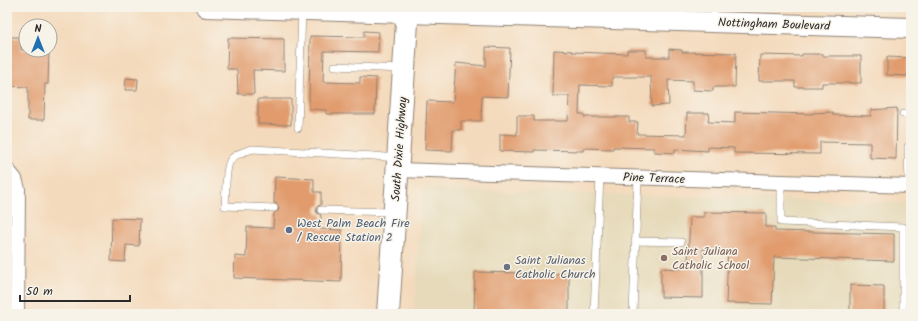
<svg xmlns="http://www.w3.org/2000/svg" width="918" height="321" viewBox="0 0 918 321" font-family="Kalam,sans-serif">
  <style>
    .built { fill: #e6daba }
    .building { fill: #e19b6d }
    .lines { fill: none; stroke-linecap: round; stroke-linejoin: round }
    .lane-casing { stroke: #908274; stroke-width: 8 }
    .street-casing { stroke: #908274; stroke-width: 16 }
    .secondary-casing { stroke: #908274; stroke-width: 22 }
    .primary-casing { stroke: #908274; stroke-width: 24 }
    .lane { stroke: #fff; stroke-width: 7 }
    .street { stroke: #fff; stroke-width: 14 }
    .secondary { stroke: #fff; stroke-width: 20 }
    .primary { stroke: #fff; stroke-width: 22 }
    .service-dot { fill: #5c6f8a; stroke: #f7f3e8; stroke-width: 1.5 }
    .education-dot { fill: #8d6e63; stroke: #f7f3e8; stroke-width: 1.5 }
    .worship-dot { fill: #6b7280; stroke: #f7f3e8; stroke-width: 1.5 }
    .labels { text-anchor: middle; stroke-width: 3; stroke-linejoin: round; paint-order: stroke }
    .street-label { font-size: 12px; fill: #2b2b2b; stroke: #f7f3e8 }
    .service-label { font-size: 12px; fill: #4e5e75; stroke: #f7f3e8; text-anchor: start }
    .education-label { font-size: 12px; fill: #785e54; stroke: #f7f3e8; text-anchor: start }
    .worship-label { font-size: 12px; fill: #5b616d; stroke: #f7f3e8; text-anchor: start }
  </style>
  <rect width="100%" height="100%" fill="#f7f3e8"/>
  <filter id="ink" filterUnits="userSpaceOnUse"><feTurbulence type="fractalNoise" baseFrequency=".025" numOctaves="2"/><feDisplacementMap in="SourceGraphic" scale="8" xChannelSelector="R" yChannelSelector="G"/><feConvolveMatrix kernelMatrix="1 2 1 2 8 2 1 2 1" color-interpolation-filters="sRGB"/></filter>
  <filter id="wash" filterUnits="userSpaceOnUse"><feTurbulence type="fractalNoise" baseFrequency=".012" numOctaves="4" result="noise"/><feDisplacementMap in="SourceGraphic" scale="16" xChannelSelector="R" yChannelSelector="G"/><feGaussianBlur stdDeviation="0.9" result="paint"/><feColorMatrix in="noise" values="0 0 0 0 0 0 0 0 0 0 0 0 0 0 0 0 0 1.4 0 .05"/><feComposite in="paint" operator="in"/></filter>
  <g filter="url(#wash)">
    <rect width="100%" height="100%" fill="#f4dabc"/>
    <!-- built -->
    <path class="built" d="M422 189 911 203V314H414Z"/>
    <g id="blocks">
      <!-- building -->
      <path class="building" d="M364 31 379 32 378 52 324 51 323 82 360 83V77L376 78 375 114H326V110L309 109 310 36 364 37Z
        M7 37H21V50H49L48 84H45L44 120H28V87L7 86Z
        M228 38 284 39V71L253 70 254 94H238L237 69H227Z
        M486 47 510 48 508 97 482 96 481 121H461V130H453L452 151 425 150 427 101 453 102 456 63 486 66Z
        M669 49 682 50V52L736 53 735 87H713V91L693 90V81L668 80 669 105 652 106 651 77H612V86L580 85 579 114H584V117H629V122H638L637 134 686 135 687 113H709L708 122 735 123V112L813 114V113L833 112V115L871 116V110L897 108 896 159 870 158V143L820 142V154L734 153V148L708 147V151L675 149V153L654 152V148L613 147V149L583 148V151L534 150V152L500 151V134L517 135V116H534V121H568L569 96H553L554 50 572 51V52L627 54V50H646V57H669Z
        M802 54H823L822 56H861V83H822V87H795V81H759L760 55 802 56Z
        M887 57 909 58 908 76 887 75Z
        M126 78 138 79 137 90H125Z
        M258 99H291V125L258 124Z
        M275 177 314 179V192H321V205L318 206 316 209 317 213 321 215 320 229 342 230 341 282 234 278 235 256 246 257 247 227 273 228 274 213 278 211 279 208 277 204 274 203Z
        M704 212 766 213V227H775V231L894 234V261L774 257 772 304 726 303 728 250 703 249V298L661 297V268L683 269V261H688L690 217H704Z
        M112 218 140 219 139 246 126 245 125 262 111 261Z
        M475 272 569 274V314H474Z
        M850 285 884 286V314H850Z"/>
    </g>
  </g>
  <g filter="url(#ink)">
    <use href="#blocks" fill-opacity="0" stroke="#908274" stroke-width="1"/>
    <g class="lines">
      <defs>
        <path id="lane" d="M335 66 402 69
          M903 114H911
          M298 128 302 10
          M908 147 909 186
          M781 182V222L903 227V314
          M274 208 225 206C226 196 225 169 230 161 234 154 245 151 253 149L374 156 396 158
          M321 210 392 212
          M635 241 681 242
          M594 314 600 176
          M633 314 638 177"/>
        <path id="street" d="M7 169 15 179 18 189 17 314
          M398 170 911 186"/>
        <path id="secondary" d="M206 7 911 28"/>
        <path id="primary" d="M388 314 408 7"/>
      </defs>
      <!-- lane casing -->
      <use href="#lane" class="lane-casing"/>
      <!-- street casing -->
      <use href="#street" class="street-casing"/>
      <!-- secondary casing -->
      <use href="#secondary" class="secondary-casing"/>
      <!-- primary casing -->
      <use href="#primary" class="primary-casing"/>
      <!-- lane -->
      <use href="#lane" class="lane"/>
      <!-- street -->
      <use href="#street" class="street"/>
      <!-- secondary -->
      <use href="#secondary" class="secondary"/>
      <!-- primary -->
      <use href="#primary" class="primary"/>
    </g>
  </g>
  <!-- markers -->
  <circle class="service-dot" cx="289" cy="230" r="4"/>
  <circle class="education-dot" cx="664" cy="258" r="4"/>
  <circle class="worship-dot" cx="507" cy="267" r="4"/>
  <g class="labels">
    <!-- street labels -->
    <g class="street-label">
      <text transform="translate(774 24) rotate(2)" y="4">Nottingham Boulevard</text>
      <text transform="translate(399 149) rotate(-86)" y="4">South Dixie Highway</text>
      <text transform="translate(654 178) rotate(2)" y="4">Pine Terrace</text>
    </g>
    <!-- service labels -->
    <g class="service-label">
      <text x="297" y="227">West Palm Beach Fire<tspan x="297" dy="14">/ Rescue Station 2</tspan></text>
    </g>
    <!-- education labels -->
    <g class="education-label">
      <text x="672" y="255">Saint Juliana<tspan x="672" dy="14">Catholic School</tspan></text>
    </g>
    <!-- worship labels -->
    <g class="worship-label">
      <text x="515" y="264">Saint Julianas<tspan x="515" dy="14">Catholic Church</tspan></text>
    </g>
  </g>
  <!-- margin -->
  <rect width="918" height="321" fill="none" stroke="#f7f3e8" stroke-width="24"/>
  <!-- north arrow -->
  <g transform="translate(38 38)"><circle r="19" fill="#f7f3e8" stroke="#a5a39c"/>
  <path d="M0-3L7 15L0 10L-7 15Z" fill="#1f6fb2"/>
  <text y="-6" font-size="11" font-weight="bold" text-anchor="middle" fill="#2b2b2b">N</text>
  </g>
  <!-- scale -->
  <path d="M20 295v6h110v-6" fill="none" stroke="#2b2b2b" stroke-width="2"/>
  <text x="26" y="295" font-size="12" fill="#2b2b2b" stroke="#f7f3e8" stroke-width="3" paint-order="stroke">50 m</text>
</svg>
